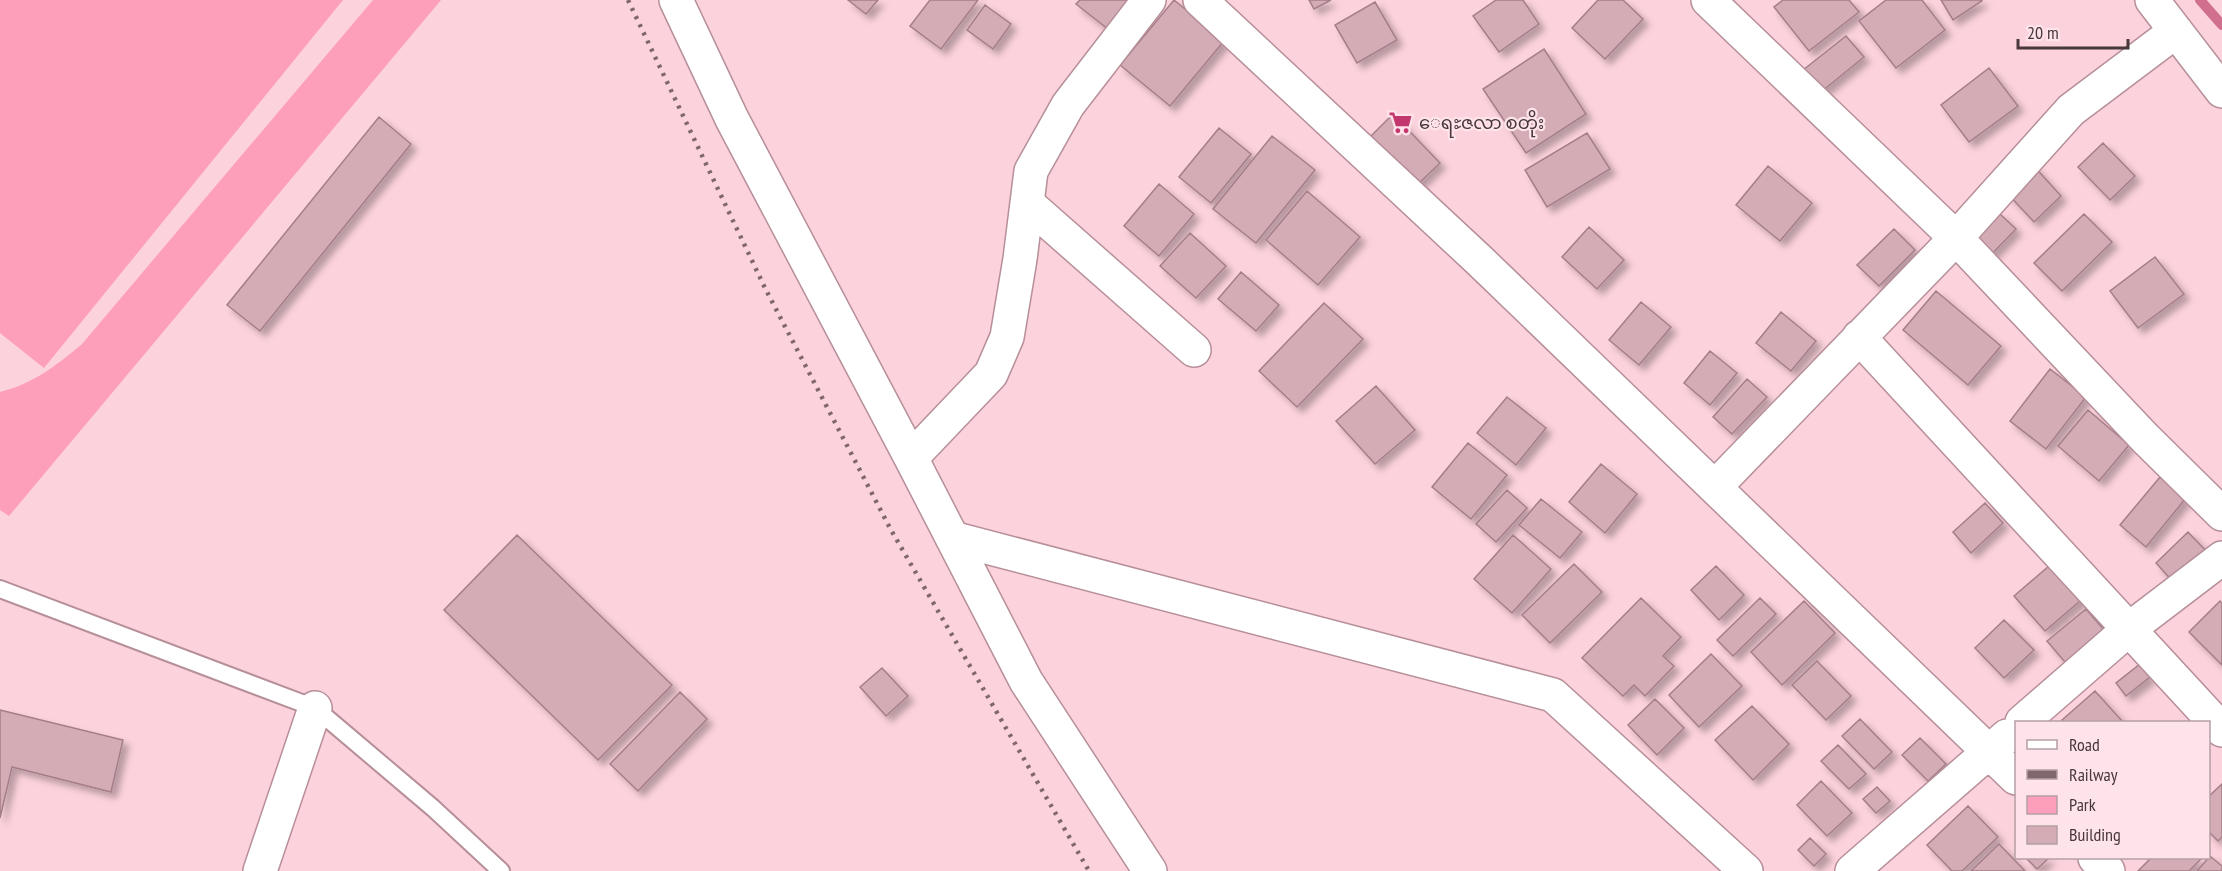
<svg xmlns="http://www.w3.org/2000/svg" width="2222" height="871" viewBox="0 0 2222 871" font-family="'PT Sans Narrow','Noto Sans Myanmar',sans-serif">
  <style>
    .green { fill: #fd9fba }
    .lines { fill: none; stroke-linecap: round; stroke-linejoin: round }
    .stream { stroke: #d1708e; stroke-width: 10 }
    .building { fill: #d4acb6; stroke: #a47e88; stroke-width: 1.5; filter: url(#shadow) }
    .service-casing { stroke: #b68f99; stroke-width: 20 }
    .minor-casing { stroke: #b68f99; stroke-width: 36 }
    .service { stroke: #fff; stroke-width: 16 }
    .minor { stroke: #fff; stroke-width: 33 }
    .rail { stroke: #80676d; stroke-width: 4.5; stroke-dasharray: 3 6; stroke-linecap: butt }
    .labels { text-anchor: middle; stroke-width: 4.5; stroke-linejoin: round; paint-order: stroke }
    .poi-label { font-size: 18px; fill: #48373b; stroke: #fee4ea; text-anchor: start }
  </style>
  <defs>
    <filter id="shadow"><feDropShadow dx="5.5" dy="5.5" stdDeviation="3" flood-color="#0004"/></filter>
  </defs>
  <rect width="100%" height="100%" fill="#fcd2dc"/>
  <!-- green -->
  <path class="green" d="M0 0H343L44 368 0 333Z
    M373 0H441L9 516 0 510V392C33 384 57 365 82 344Z"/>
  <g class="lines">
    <!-- stream -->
    <path class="stream" d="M2200 0 2222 25"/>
  </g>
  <!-- building -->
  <path class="building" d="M848 0H878L866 14Z
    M930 0H978L941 49 910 26Z
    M1080 0H1140L1113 33 1076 4Z
    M1174 0 1224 41 1170 106 1120 65Z
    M1309 0H1331L1314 9Z
    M1496 0H1523L1539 24 1499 52 1473 16Z
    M1598 0H1623L1643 19 1605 59 1572 28Z
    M1783 0H1849L1859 12 1809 51 1774 7Z
    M1886 0H1922L1945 30 1896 68 1859 21Z
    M1941 0H1981L1982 1 1953 20Z
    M1375 2 1397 40 1357 63 1335 25Z
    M985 5 1011 24 993 49 967 30Z
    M1846 36 1864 57 1821 92 1803 70Z
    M1544 49 1586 114 1526 153 1483 89Z
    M1989 68 2018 106 1969 142 1941 105Z
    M1393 114 1440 163 1413 189 1367 140Z
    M379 117 411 144 260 331 227 305Z
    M1219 128 1251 154 1211 203 1179 177Z
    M1587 133 1610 169 1547 207 1525 170Z
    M1272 136 1315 170 1256 243 1213 209Z
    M2103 143 2135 176 2110 200 2078 167Z
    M2033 165 2061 196 2034 222 2006 192Z
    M1768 166 1812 203 1780 241 1736 205Z
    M1159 184 1194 214 1159 256 1124 226Z
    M1307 191 1360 237 1318 285 1266 240Z
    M1999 213 2016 229 1988 258 1971 243Z
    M2084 214 2112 242 2062 291 2034 263Z
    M1589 227 1624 260 1597 289 1562 257Z
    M1894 229 1915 250 1879 286 1857 265Z
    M1190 233 1226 266 1196 298 1160 266Z
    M2155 257 2184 294 2138 328 2110 291Z
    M1241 272 1279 305 1256 331 1218 299Z
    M1936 291 2001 346 1968 385 1903 330Z
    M1641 302 1671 327 1639 365 1609 340Z
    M1324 303 1363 339 1297 407 1259 371Z
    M1781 312 1816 341 1791 371 1756 343Z
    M1710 351 1737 373 1710 405 1684 383Z
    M2050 369 2086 397 2046 449 2010 421Z
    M1747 379 1767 397 1732 434 1713 417Z
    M1376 386 1415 430 1375 464 1336 421Z
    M1507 397 1546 428 1516 465 1477 433Z
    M2088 410 2129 445 2099 481 2058 446Z
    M1468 443 1507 475 1471 519 1432 487Z
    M1601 464 1637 494 1605 533 1569 502Z
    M2160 477 2186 498 2146 547 2120 525Z
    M1507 490 1527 508 1496 542 1476 524Z
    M1541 499 1582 532 1560 558 1519 525Z
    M1985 503 2003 523 1971 553 1953 532Z
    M2188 532 2209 554 2176 585 2156 563Z
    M517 535 672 685 598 760 444 610Z
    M1513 535 1551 569 1512 613 1474 579Z
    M2056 560 2087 595 2045 631 2014 596Z
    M1574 564 1602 592 1550 643 1522 615Z
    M1716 566 1744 595 1719 620 1691 590Z
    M1641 598 1681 637 1663 656 1674 666 1645 696 1634 685 1623 696 1582 658Z
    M1760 598 1776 614 1733 656 1717 640Z
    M1804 601 1835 633 1782 685 1751 652Z
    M2220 601 2222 603V665L2189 632Z
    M2086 609 2110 637 2071 669 2047 641Z
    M2004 620 2034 650 2004 678 1975 648Z
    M1711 654 1742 686 1699 727 1669 695Z
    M1817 661 1851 696 1826 720 1792 685Z
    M2140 664 2150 677 2126 696 2116 683Z
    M882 668 908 696 886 716 860 687Z
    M2095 691 2123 722H2064L2062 720Z
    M680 692 707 719 638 791 610 764Z
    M1655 699 1684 728 1657 755 1628 725Z
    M1752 706 1789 744 1753 780 1715 740Z
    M0 710 123 740 111 792 12 767 0 818Z
    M1860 719 1892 752 1874 769 1842 736Z
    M1920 738 1946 764 1928 781 1902 755Z
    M1838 745 1866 774 1849 789 1821 761Z
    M1821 781 1852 813 1827 836 1797 805Z
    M2222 784V837L2218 841 2208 831V797Z
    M1877 787 1890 801 1876 813 1863 799Z
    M1968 806 1998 837 1962 871H1952L1927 845Z
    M1810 838 1826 854 1814 866 1798 850Z
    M1999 844 2025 871H1971Z
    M2210 856 2222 866V871H2197Z
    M2026 858H2049L2037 869Z
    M2151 858H2202L2189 871H2138Z"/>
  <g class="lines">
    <defs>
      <path id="service" d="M0 589 315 708 433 808 501 871"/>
      <path id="minor" d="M676 0 732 119 911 458 1026 681 1150 871
        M1200 0 1480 261 2016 778
        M1708 0 1956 238 2145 438 2222 514
        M2152 0 2222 91
        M1027 203 1194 350
        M1859 337 2222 730
        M911 458 991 374 1007 337 1020 259 1031 171 1068 105 1149 0
        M1715 487 1956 238 2071 110 2176 31
        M952 538 1553 695 1746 871
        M2022 722 2129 629 2222 558
        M2095 858 2108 871
        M260 871 315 708
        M1852 871 2007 736"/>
    </defs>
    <!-- service casing -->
    <use href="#service" class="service-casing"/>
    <!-- minor casing -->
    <use href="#minor" class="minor-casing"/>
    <!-- service -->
    <use href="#service" class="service"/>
    <!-- minor -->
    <use href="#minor" class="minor"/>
    <!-- rail -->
    <path class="rail" d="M628 0 765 288 891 530 1089 871"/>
  </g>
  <!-- icons -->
  <defs>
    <symbol id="supermarket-bare" viewBox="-9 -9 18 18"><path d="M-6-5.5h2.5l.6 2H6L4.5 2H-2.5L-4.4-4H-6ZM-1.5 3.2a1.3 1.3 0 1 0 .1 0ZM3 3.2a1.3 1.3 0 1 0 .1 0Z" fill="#c2376d" stroke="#fee4ea" stroke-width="2.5" paint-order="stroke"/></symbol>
  </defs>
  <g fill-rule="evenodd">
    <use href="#supermarket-bare" x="1384" y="106" width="33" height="33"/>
  </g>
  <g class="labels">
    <!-- poi labels -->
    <g class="poi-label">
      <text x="1419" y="129">ေရႊဇလာ စတိုး</text>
    </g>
  </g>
  <!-- legend -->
  <rect x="2015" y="721" width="195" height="138" fill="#fee4ea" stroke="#b59fa4" stroke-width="1.5"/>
  <rect x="2027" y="740" width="30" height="9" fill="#ffffff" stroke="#b59fa4" stroke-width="1.5"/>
  <text x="2069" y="751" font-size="18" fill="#48373b">Road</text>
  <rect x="2027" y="770" width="30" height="9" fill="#80676d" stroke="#b59fa4" stroke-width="1.5"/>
  <text x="2069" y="781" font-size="18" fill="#48373b">Railway</text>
  <rect x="2027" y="796" width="30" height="18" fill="#fd9fba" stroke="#b59fa4" stroke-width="1.5"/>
  <text x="2069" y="811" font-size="18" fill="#48373b">Park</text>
  <rect x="2027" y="826" width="30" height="18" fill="#d4acb6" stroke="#b59fa4" stroke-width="1.5"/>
  <text x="2069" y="841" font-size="18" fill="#48373b">Building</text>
  <!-- scale -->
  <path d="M2018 39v9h110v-9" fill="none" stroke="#48373b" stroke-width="3"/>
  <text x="2027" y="39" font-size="18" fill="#48373b" stroke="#fee4ea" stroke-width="4.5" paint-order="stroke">20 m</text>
</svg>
